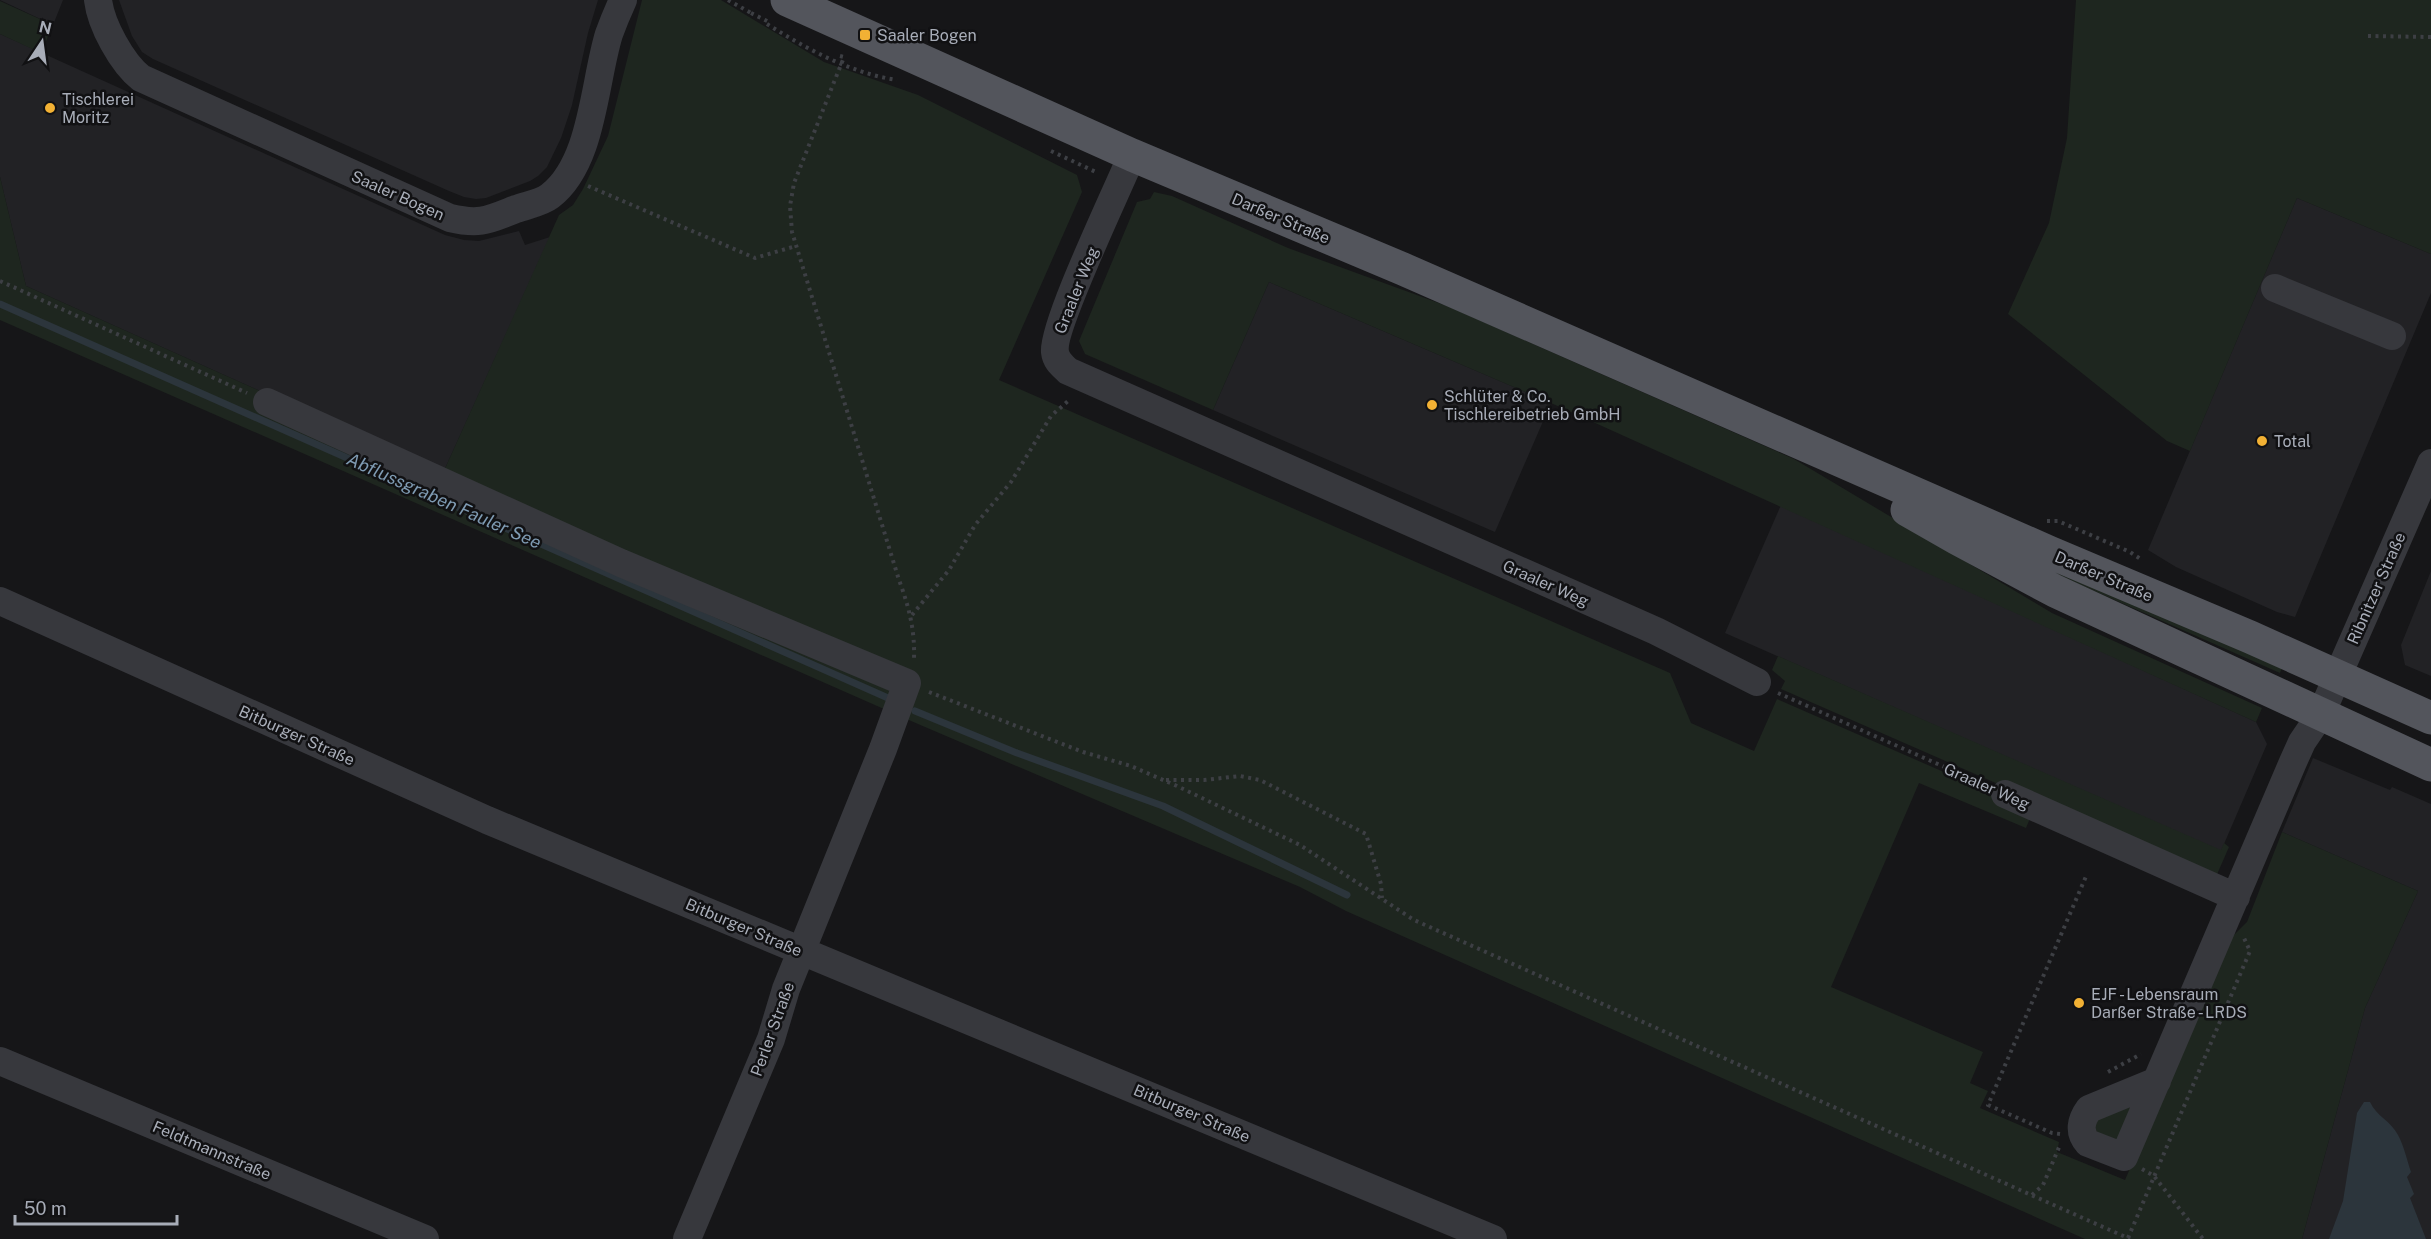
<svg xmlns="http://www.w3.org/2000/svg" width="2431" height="1239" viewBox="0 0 2431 1239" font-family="'Public Sans',sans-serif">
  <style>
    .built { fill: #222225 }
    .green { fill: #1e261f }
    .water { fill: #2c353c }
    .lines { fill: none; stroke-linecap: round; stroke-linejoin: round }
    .stream { stroke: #2c353c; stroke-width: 7 }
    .path { stroke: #3d3f44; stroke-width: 4; stroke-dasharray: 3 4.5; stroke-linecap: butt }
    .minor { stroke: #37383d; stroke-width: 28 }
    .major { stroke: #53555c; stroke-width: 33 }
    .poi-dot { fill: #f2b134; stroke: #111113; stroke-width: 2 }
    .labels { text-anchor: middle; stroke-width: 5; stroke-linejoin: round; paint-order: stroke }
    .poi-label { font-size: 16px; fill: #a8adb8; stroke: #111113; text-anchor: start }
    .street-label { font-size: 16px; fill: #a8adb8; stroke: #111113 }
    .water-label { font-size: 18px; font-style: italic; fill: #7f9bb3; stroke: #111113 }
  </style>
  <rect width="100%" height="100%" fill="#161618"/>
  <!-- built -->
  <path class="built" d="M0 0H63L53 25Z
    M119 0H598L588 33 572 105 561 138 547 167 538 176 530 181 486 198 476 199 464 197 449 191 153 59 142 52 132 36Z
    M0 34 445 235 464 240 479 241 519 231 525 245 550 237 443 473 26 286 0 177Z
    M2297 198 2431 254V293L2295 617 2277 612 2176 567 2148 550Z
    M1269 282 1551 403 1495 532 1213 410Z
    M1781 505 2256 722 2267 744 2221 851 1725 633Z
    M2431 571V676L2405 665 2401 645Z
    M2313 758 2390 790 2392 787 2431 804V1239H2302L2365 1008 2418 891 2282 832Z"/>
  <!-- green -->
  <path class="green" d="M642 0H721L824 62 918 95 1077 175 1082 192 999 380 1670 673 1691 723 1754 751 1777 699 2033 811 2026 828 1919 783 1831 987 1983 1052 1970 1083 1988 1091 1980 1108 2059 1142 2057 1152 2125 1180 2230 939 2247 922 2282 832 2418 891 2365 1008 2302 1239H2085L1346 911 1300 887 918 724 0 320V177L26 286 443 473 559 215 573 205 583 189 608 136Z
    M2076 0H2431V254L2297 198 2190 451 2167 441 2008 314 2049 223 2067 138Z
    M0 1 53 25 41 53 0 34Z
    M1154 192 1172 196 1288 248 1447 306 1794 459 2052 613 2262 708 2256 722 1551 403 1269 282 1213 410 1085 354 1079 341 1137 202 1150 199Z
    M2013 555 2284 663 2280 673Z
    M1778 656 2221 850 2224 843 2229 847 2215 879 1781 689 1785 681 1772 670Z
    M2134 1099 2120 1140H2101L2093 1125 2097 1115Z"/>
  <!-- water -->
  <path class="water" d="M2364 1102H2370C2376 1116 2391 1121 2398 1135 2404 1146 2407 1160 2411 1172L2407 1177 2414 1194 2410 1198 2426 1239H2329L2343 1201 2357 1113Z"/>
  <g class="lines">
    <!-- stream -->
    <path class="stream" d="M0 304 888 698
      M915 711 1017 753 1163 806 1347 895"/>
    <!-- path -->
    <path class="path" d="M728 0 751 13
      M751 13 771 23
      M767 24C807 49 850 73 897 80
      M2368 36 2431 37
      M840 56 844 57 794 183 790 206 792 232 899 580C909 607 915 630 914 659
      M1051 151 1098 173
      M588 186 755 258 796 246
      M0 281 247 393
      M2047 521H2058L2130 552 2142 560
      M912 615 949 570 975 525 1011 482 1051 416 1068 401
      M929 692 1083 752 1131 766 1177 786 1300 845 1414 920 2130 1239
      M1778 693 1985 785
      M1166 780H1204L1240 776 1260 780 1366 834 1381 884 1382 898
      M2108 1072 2141 1054
      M2060 1134 2052 1133 1988 1105 2087 874
      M2142 1169 2154 1176 2203 1239
      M2032 1195 2043 1185 2060 1145
      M2128 1238 2250 951 2244 938"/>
    <!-- minor -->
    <path class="minor" d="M98 0C101 25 122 63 141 78L450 218C480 225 488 220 516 209 527 205 541 203 550 196 593 163 594 82 609 34 613 23 618 11 623 0
      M1132 155C1119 187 1051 328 1055 352 1056 361 1062 365 1068 371L1656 631 1757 682
      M2275 288 2392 336
      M267 402 621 563 907 683 883 749 786 989 771 1039 687 1239
      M0 601 487 820 1493 1239
      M2005 794 2236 897
      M0 1061 425 1239
      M2157 1081 2089 1109C2081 1120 2078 1132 2088 1143L2124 1157C2181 1026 2237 894 2293 762L2302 742 2321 714 2431 463"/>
    <!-- major -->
    <path class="major" d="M787 0 1132 155 1403 269 2049 552 2250 637 2431 718
      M1907 510 1956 538 2055 591 2431 765"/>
  </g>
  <!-- markers -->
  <g class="poi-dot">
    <rect x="859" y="29" width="12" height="12" rx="3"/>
    <circle cx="50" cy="108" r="6"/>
    <circle cx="1432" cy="405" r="6"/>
    <circle cx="2262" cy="441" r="6"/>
    <circle cx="2079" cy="1003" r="6"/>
  </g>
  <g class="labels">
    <!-- poi labels -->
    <g class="poi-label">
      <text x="877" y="41">Saaler Bogen</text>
      <text x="62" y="105">Tischlerei<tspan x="62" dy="18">Moritz</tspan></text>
      <text x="1444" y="402">Schlüter &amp; Co.<tspan x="1444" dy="18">Tischlereibetrieb GmbH</tspan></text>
      <text x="2274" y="447">Total</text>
      <text x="2091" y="1000">EJF - Lebensraum<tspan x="2091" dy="18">Darßer Straße - LRDS</tspan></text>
    </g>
    <!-- street labels -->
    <g class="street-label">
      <text transform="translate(398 195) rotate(24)" y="6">Saaler Bogen</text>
      <text transform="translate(1281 218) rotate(23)" y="6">Darßer Straße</text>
      <text transform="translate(1076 290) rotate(-68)" y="6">Graaler Weg</text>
      <text transform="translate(2104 576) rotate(23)" y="6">Darßer Straße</text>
      <text transform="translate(1546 583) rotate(24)" y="6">Graaler Weg</text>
      <text transform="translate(2376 588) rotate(-66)" y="6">Ribnitzer Straße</text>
      <text transform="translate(297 735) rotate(24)" y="6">Bitburger Straße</text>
      <text transform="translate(1987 786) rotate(24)" y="6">Graaler Weg</text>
      <text transform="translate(744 927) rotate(23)" y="6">Bitburger Straße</text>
      <text transform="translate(772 1029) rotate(-70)" y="6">Perler Straße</text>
      <text transform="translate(1192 1113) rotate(23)" y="6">Bitburger Straße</text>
      <text transform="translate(212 1150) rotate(23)" y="6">Feldtmannstraße</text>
    </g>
    <!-- water labels -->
    <g class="water-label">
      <text transform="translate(444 501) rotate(24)" y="6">Abflussgraben Fauler See</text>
    </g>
  </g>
  <!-- north arrow -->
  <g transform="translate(42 42) rotate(13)" stroke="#111113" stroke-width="4.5" paint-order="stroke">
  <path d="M0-4.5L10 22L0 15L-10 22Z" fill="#a8adb8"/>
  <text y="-9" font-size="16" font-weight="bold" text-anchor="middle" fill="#a8adb8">N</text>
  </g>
  <!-- scale -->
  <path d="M15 1215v9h162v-9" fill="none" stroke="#a8adb8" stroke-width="3"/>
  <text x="24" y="1215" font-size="18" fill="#a8adb8" stroke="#111113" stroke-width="4.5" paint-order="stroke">50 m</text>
</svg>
